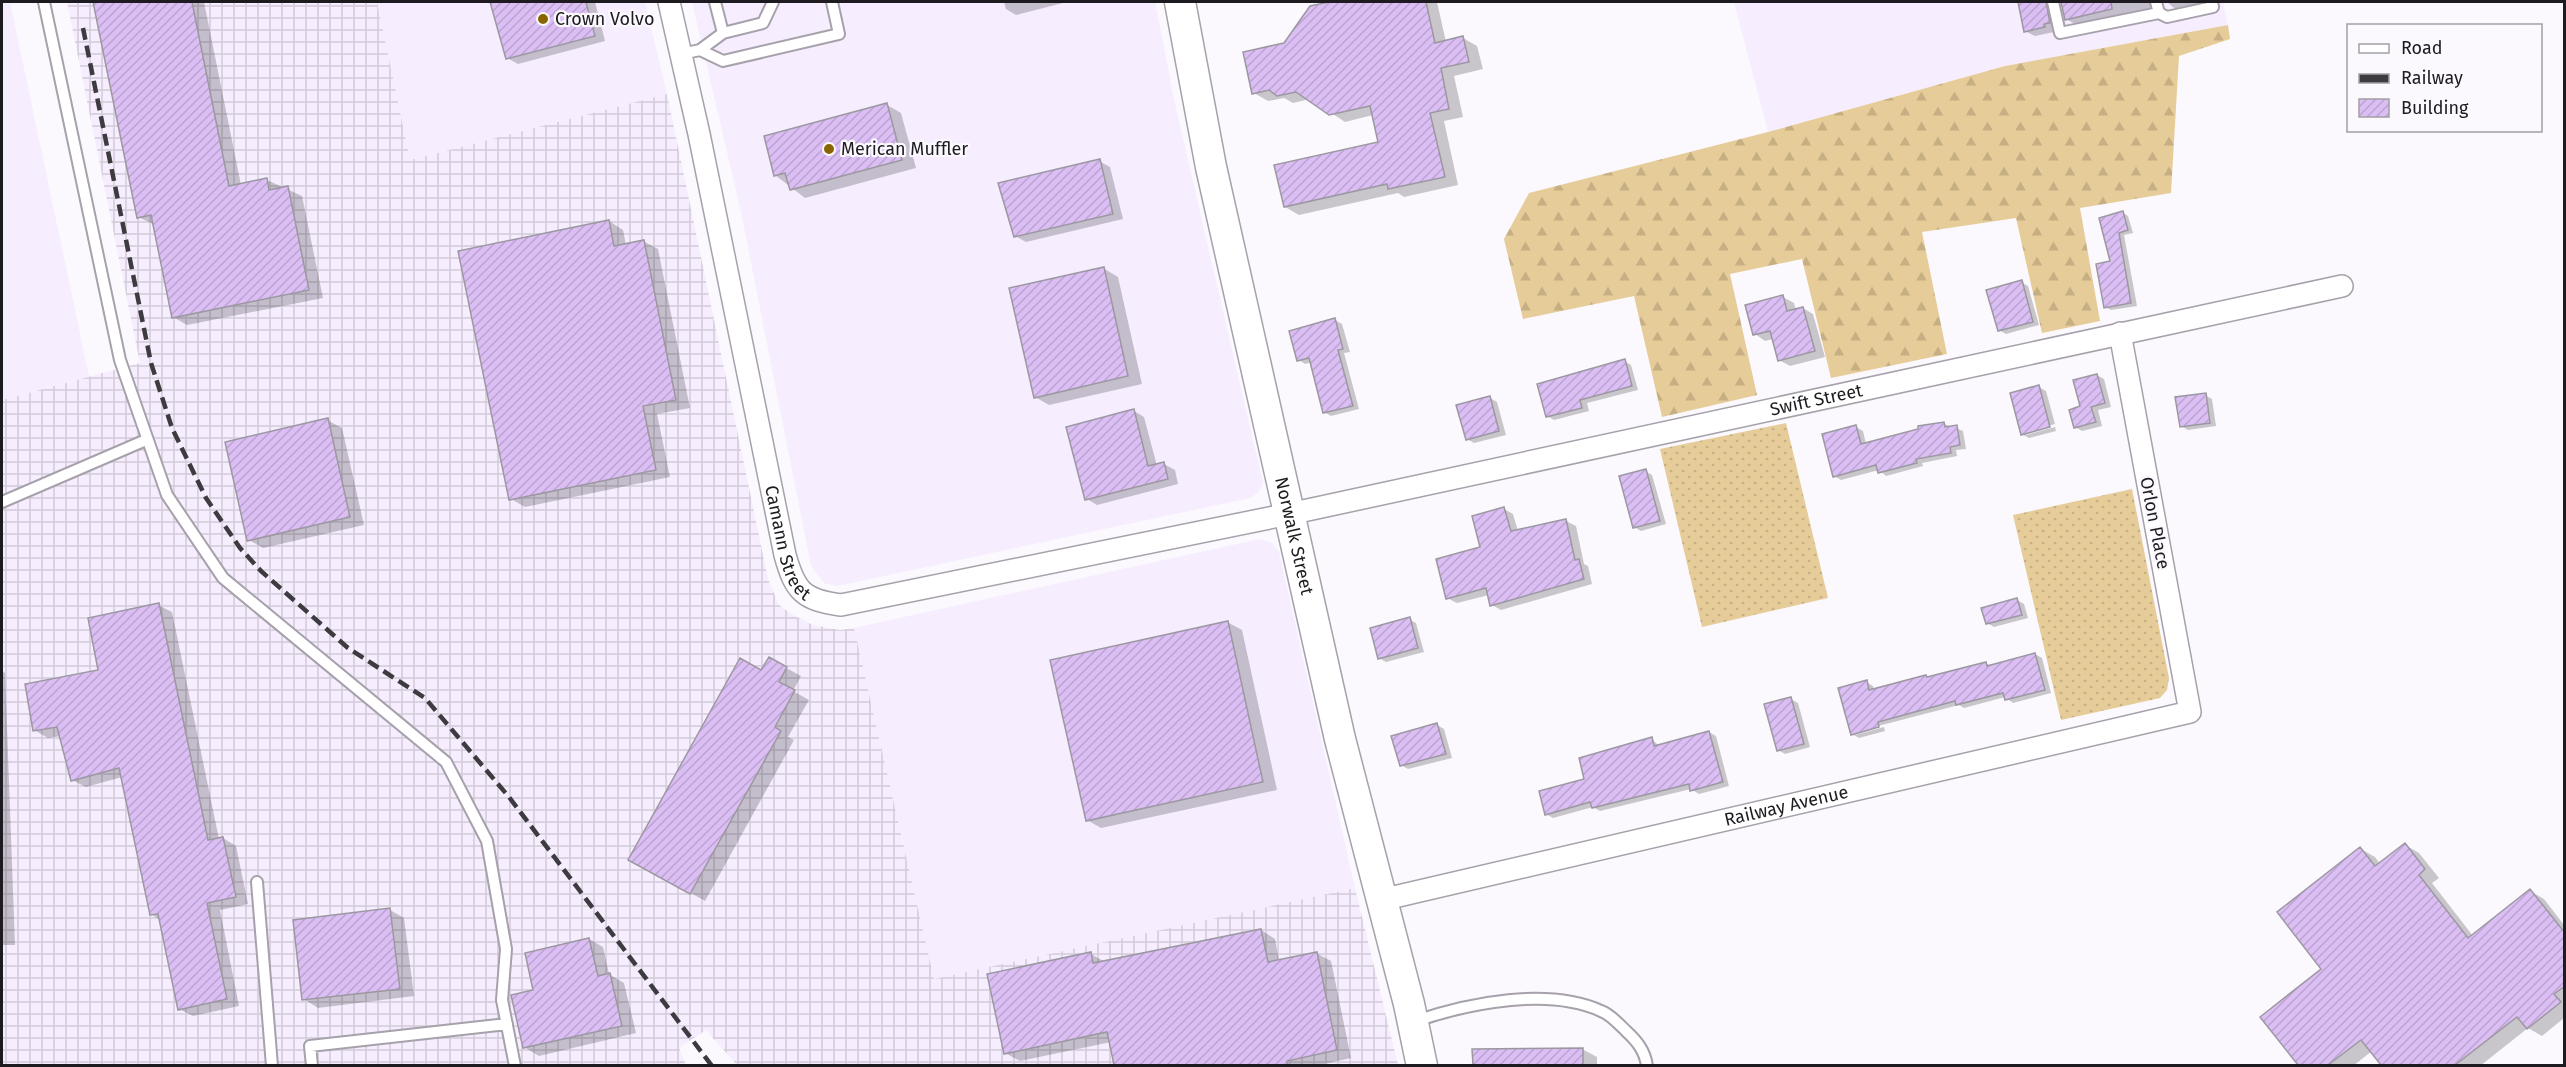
<svg xmlns="http://www.w3.org/2000/svg" width="2566" height="1067" viewBox="0 0 2566 1067" font-family="'Fira Sans',sans-serif">
  <style>
    .built { fill: #f6edfe }
    .industrial { fill: url(#industrial-grid) }
    .grass { fill: url(#grass-dots) }
    .forest { fill: url(#forest-firs) }
    .shadow { fill: #0003 }
    .building { fill: url(#building-hatch); stroke: #9c98a1; stroke-width: 1.5 }
    .lines { fill: none; stroke-linecap: round; stroke-linejoin: round }
    .lane-casing { stroke: #a6a1aa; stroke-width: 14 }
    .street-casing { stroke: #a6a1aa; stroke-width: 24 }
    .secondary-casing { stroke: #a6a1aa; stroke-width: 33 }
    .lane { stroke: #fff; stroke-width: 10 }
    .street { stroke: #fff; stroke-width: 21 }
    .secondary { stroke: #fff; stroke-width: 30 }
    .rail { stroke: #3d3b3f; stroke-width: 4.5; stroke-dasharray: 12 6; stroke-linecap: butt }
    .poi-dot { fill: #886501; stroke: #fbf8fe; stroke-width: 2 }
    .labels { text-anchor: middle; stroke-width: 4.5; stroke-linejoin: round; paint-order: stroke }
    .poi-label { font-size: 18px; fill: #1d1b1f; stroke: #fbf8fe; text-anchor: start }
    .street-label { font-size: 18px; fill: #1d1b1f; stroke: #fbf8fe }
  </style>
  <defs>
    <pattern id="industrial-grid" width="8" height="8" patternUnits="userSpaceOnUse" patternTransform="scale(1.5)"><rect width="8" height="8" fill="#f6edfe"/><path d="M0 4h8M4 0v8" fill="none" stroke="#d2cbd9"/></pattern>
    <pattern id="grass-dots" width="8" height="8" patternUnits="userSpaceOnUse" patternTransform="scale(1.5)"><rect width="8" height="8" fill="#e6cc98"/><path d="M2 2h.1M6 6h.1" fill="none" stroke="#c5af83" stroke-width="1.8" stroke-linecap="round"/></pattern>
    <pattern id="forest-firs" width="22" height="20" patternUnits="userSpaceOnUse" patternTransform="scale(1.5)"><rect width="22" height="20" fill="#e6cc98"/><path d="M5 1l3.5 6h-7zM16 11l3.5 6h-7z" fill="#c5af83"/></pattern>
    <pattern id="building-hatch" width="6" height="6" patternUnits="userSpaceOnUse" patternTransform="scale(1.5)"><rect width="6" height="6" fill="#dbbef4"/><path d="M-1 1l2-2M0 6l6-6M5 7l2-2" fill="none" stroke="#bca3d1"/></pattern>
  </defs>
  <rect width="100%" height="100%" fill="#fbf8fe"/>
  <!-- built -->
  <path class="built" d="M2 2H10L89 376 2 400Z
    M377 2H645L667 94 409 160Z
    M692 2H1155L1175 104 1263 483 1259 492 1250 498 837 586 824 583 811 566 741 212Z
    M1734 2H2223L2228 25 2005 66 1768 132Z
    M1260 539 1272 543 1279 552 1355 888 934 980 854 628Z"/>
  <!-- industrial -->
  <path class="industrial" d="M67 2H377L410 160 667 94 768 579 779 605 793 615 813 625 840 630 854 628 934 979 1355 888 1398 1065H737L706 1030 679 1048 686 1065 2 1066V400L140 363Z"/>
  <!-- grass -->
  <path class="grass" d="M1786 423 1828 598 1702 627 1660 449Z
    M2132 489 2169 678 2167 690 2160 698 2061 720 2013 515Z"/>
  <!-- forest -->
  <path class="forest" d="M2228 25 2230 39 2179 56 2171 193 2080 208 2100 321 2042 333 2016 218 1922 232 1947 354 1831 378 1802 259 1730 274 1757 395 1662 417 1634 296 1523 319 1504 239 1529 193 1768 132 2005 66Z"/>
  <!-- shadow -->
  <path class="shadow" d="M95 2H204L241 185 267 180 302 196 323 298 187 325 173 317 155 225 138 217Z
    M492 2H595L605 41 518 64 507 58Z
    M1004 2H1067L1016 15 1006 9Z
    M1336 2H1437L1446 42 1463 38 1477 46 1483 69 1454 76 1463 117 1444 121 1458 185 1404 197 1398 193 1299 215 1285 207 1379 143 1373 115 1345 122 1310 99 1293 103 1284 98 1268 101 1254 93 1311 7Z
    M2019 2H2059L2055 6 2059 28 2053 29 2054 32 2035 36 2025 31Z
    M2062 2H2161L2158 9 2075 24 2066 19Z
    M2167 2H2213L2180 13Z
    M887 105 901 113 916 168 805 198 775 175Z
    M1099 161 1110 167 1123 219 1026 242 1015 236Z
    M2123 213 2128 216 2133 233 2124 235 2137 306 2111 310 2105 307Z
    M609 221 623 230 626 245 643 241 658 249 690 408 657 414 670 477 525 507 511 499Z
    M1103 268 1118 277 1142 384 1049 405 1035 397Z
    M2021 282 2028 286 2039 325 2006 334 1999 330Z
    M1783 297 1794 303 1796 310 1803 308 1813 314 1825 357 1790 366 1779 360 1773 339 1765 341 1755 334Z
    M1335 320 1342 324 1350 352 1344 353 1359 409 1331 416 1324 412 1312 362 1305 364 1299 360Z
    M1624 361 1631 365 1638 390 1587 403 1589 411 1554 420 1547 416Z
    M2097 375 2104 379 2111 407 2098 410 2102 426 2082 431 2075 427Z
    M2039 387 2046 391 2055 424 2026 432V435L2055 427 2056 431 2029 438 2022 434Z
    M2205 395 2212 399 2216 426 2188 430 2181 426Z
    M1490 398 1497 402 1506 435 1474 443 1467 439Z
    M1134 411 1144 417 1157 466 1164 464 1175 470 1178 484 1097 505 1087 499Z
    M327 420 342 428 364 525 263 548 249 540Z
    M1944 424 1963 431 1966 449 1956 450 1957 456 1922 463 1923 466 1886 476 1879 470 1841 480 1834 476 1856 427 1863 431 1866 444Z
    M1645 471 1652 475 1666 524 1641 531 1634 527Z
    M1504 509 1513 514 1518 531 1566 521 1576 526 1584 564 1588 566 1592 584 1501 610 1492 605 1489 595 1457 603 1447 598 1482 548Z
    M2017 600 2024 604 2028 618 1994 627 1987 623Z
    M158 605 172 612 219 839 223 838 236 846 248 904 220 910 239 1006 193 1016 179 1009 160 920 151 914 122 777 86 787 72 780 61 736 48 738 34 730 100 671Z
    M1409 619 1416 623 1424 652 1386 662 1379 658Z
    M1227 622 1242 630 1277 790 1101 828 1087 820Z
    M2035 654 2042 658 2051 693 2013 703 2005 697 1964 708 1959 705 1855 732V735L1884 727 1885 731 1859 738 1852 734 1866 682 1873 686 1874 690 1926 677 1929 678 1986 663 1991 666Z
    M770 659 801 676 793 691 809 700 788 737 794 740 705 901 630 859Z
    M2 671 5 673 15 945H2Z
    M1791 699 1798 703 1810 747 1785 754 1778 750Z
    M1437 725 1444 729 1452 758 1408 769 1401 765Z
    M1709 732 1716 736 1729 786 1699 794 1691 789 1600 811 1593 807 1553 818 1546 814 1586 780 1652 739 1659 746Z
    M2405 845 2419 853 2439 878 2432 883 2473 936 2530 891 2544 899 2564 925V1018L2542 1036 2528 1028 2480 1066H2383L2372 1051 2353 1066H2299L2262 1017 2323 969 2361 849 2375 857 2380 864Z
    M390 910 404 918 414 996 318 1008 304 999Z
    M1261 930 1275 939 1279 961 1316 953 1331 961 1351 1058 1315 1066H1116L1111 1042 1020 1061 1005 1053 1091 954 1105 962Z
    M589 939 603 947 609 974 624 983 636 1033 539 1056 524 1047 535 991Z
    M1582 1049 1597 1057V1066H1474V1050Z"/>
  <!-- building -->
  <path class="building" d="M93 2H192L229 186 267 178 269 190 288 186 309 290 172 318 151 215 137 218Z
    M490 2H586L595 36 506 59Z
    M1329 2H1426L1435 43 1463 36 1469 62 1441 68 1449 109 1430 113 1445 177 1388 189 1387 184 1284 207 1274 165 1378 142 1370 106 1329 115 1296 92 1277 96 1269 90 1252 94 1243 52 1284 43 1310 6Z
    M2018 2H2046L2050 23 2044 24 2045 27 2024 32Z
    M2061 2H2111L2112 9 2065 20Z
    M887 103 902 160 790 190 785 173 774 176 764 136Z
    M1100 159 1113 214 1014 237 998 183Z
    M2123 211 2128 230 2119 233 2131 303 2104 308 2096 264 2110 261 2099 218Z
    M609 220 614 246 644 240 676 400 643 406 656 470 509 500 458 251Z
    M1104 267 1128 376 1034 398 1009 288Z
    M2022 280 2033 322 1998 331 1986 290Z
    M1783 295 1787 311 1803 307 1815 351 1778 361 1770 331 1753 335 1745 305Z
    M1335 318 1343 349 1338 350 1353 406 1323 413 1309 358 1297 361 1289 331Z
    M1625 359 1632 386 1580 400 1582 408 1546 417 1537 384Z
    M2097 374 2105 403 2091 407 2096 422 2074 428 2069 410 2080 406 2073 380Z
    M2039 385 2050 427 2021 435 2010 393Z
    M2206 393 2210 423 2180 427 2175 397Z
    M1490 396 1499 431 1466 440 1456 405Z
    M1134 409 1148 466 1164 462 1168 479 1085 500 1066 427Z
    M328 418 350 517 247 541 225 442Z
    M1944 422 1945 427 1957 425 1960 445 1950 447 1951 453 1916 459 1917 463 1878 473 1876 465 1833 477 1822 434 1856 425 1861 444 1918 429V426Z
    M1646 469 1660 521 1633 528 1619 476Z
    M1504 507 1511 531 1566 519 1575 560 1579 559 1584 579 1490 606 1486 588 1446 599 1436 559 1480 547 1472 516Z
    M2017 598 2022 615 1986 624 1981 608Z
    M159 603 208 840 223 837 236 897 207 903 227 999 178 1010 158 914 150 915 119 768 71 781 57 727 33 731 25 684 98 670 88 618Z
    M1410 617 1418 648 1378 659 1370 628Z
    M1228 621 1263 782 1086 821 1050 660Z
    M2035 653 2045 690 2005 700 2003 693 1956 705 1955 701 1878 722 1879 727 1851 735 1838 688 1867 680 1869 690 1926 675 1927 677 1986 662 1987 666Z
    M769 657 787 667 779 682 795 690 775 727 781 731 690 894 628 860 740 658 761 670Z
    M1791 697 1804 744 1777 751 1764 704Z
    M1437 723 1446 754 1400 766 1391 736Z
    M1709 731 1723 782 1690 791 1689 784 1592 808 1590 802 1545 815 1539 791 1584 779 1579 758 1652 737 1654 746Z
    M2405 843 2425 869 2419 875 2468 938 2530 889 2565 933V986L2554 994 2561 1002 2527 1029 2517 1017 2455 1065H2381L2361 1040 2328 1065H2298L2260 1017 2321 969 2277 912 2360 847 2375 866Z
    M390 908 400 989 302 1000 293 920Z
    M1261 929 1268 962 1317 952 1337 1050 1287 1061 1288 1065H1114L1107 1032 1004 1054 987 974 1091 952 1093 963Z
    M589 938 598 976 610 973 622 1026 523 1048 511 995 533 990 525 953Z
    M1583 1048V1065H1473L1472 1049Z"/>
  <g class="lines">
    <defs>
      <path id="lane" d="M44 2 120 360 167 495 223 578 446 762 487 841 506 949 502 1000 515 1066
        M715 2 723 33
        M2053 2 2060 33 2159 13 2156 2
        M2159 13 2167 17 2213 7 2212 2
        M700 50 723 61 839 34 832 2
        M681 54 700 50 723 33 763 23 773 2
        M2 502 146 440
        M257 882 272 1066
        M1416 1021C1469 1003 1548 987 1601 1011 1610 1014 1619 1024 1626 1031 1637 1041 1645 1051 1647 1066
        M312 1066 310 1046 507 1024"/>
      <g id="street">
        <path id="s1" d="M669 2 699 134 785 555C795 591 803 600 841 605L1289 514 2342 286"/>
        <path id="s2" d="M1381 900 2190 712 2120 333"/>
      </g>
      <g id="secondary">
        <path id="s3" d="M1180 2 1211 167 1340 739 1409 1004 1422 1066"/>
      </g>
    </defs>
    <!-- lane casing -->
    <use href="#lane" class="lane-casing"/>
    <!-- street casing -->
    <use href="#street" class="street-casing"/>
    <!-- secondary casing -->
    <use href="#secondary" class="secondary-casing"/>
    <!-- lane -->
    <use href="#lane" class="lane"/>
    <!-- street -->
    <use href="#street" class="street"/>
    <!-- secondary -->
    <use href="#secondary" class="secondary"/>
    <!-- rail -->
    <path class="rail" d="M83 28 151 363 172 428 206 498 240 548 261 571 348 648 425 698 509 797 712 1066"/>
  </g>
  <!-- markers -->
  <g class="poi-dot">
    <circle cx="543" cy="19" r="6"/>
    <circle cx="829" cy="149" r="6"/>
  </g>
  <g class="labels">
    <!-- poi labels -->
    <g class="poi-label">
      <text x="555" y="25">Crown Volvo</text>
      <text x="841" y="155">Merican Muffler</text>
    </g>
    <!-- street labels -->
    <g class="street-label">
      <text dy="6" stroke="none"><textPath href="#s1" startOffset="1644">Swift Street</textPath></text>
      <text transform="translate(2155 523) rotate(79)" y="6">Orlon Place</text>
      <text dy="6" stroke="none"><textPath href="#s3" startOffset="546">Norwalk Street</textPath></text>
      <text dy="6" stroke="none"><textPath href="#s1" startOffset="554">Camann Street</textPath></text>
      <text dy="6" stroke="none"><textPath href="#s2" startOffset="416">Railway Avenue</textPath></text>
    </g>
  </g>
  <!-- border -->
  <rect width="2566" height="1067" fill="none" stroke="#1d1b1f" stroke-width="6"/>
  <!-- legend -->
  <rect x="2347" y="24" width="195" height="108" fill="#fbf8fe" stroke="#a2a0a5" stroke-width="1.5"/>
  <rect x="2359" y="44" width="30" height="9" fill="#ffffff" stroke="#a2a0a5" stroke-width="1.5"/>
  <text x="2401" y="54" font-size="18" fill="#1d1b1f">Road</text>
  <rect x="2359" y="74" width="30" height="9" fill="#3d3b3f" stroke="#a2a0a5" stroke-width="1.5"/>
  <text x="2401" y="84" font-size="18" fill="#1d1b1f">Railway</text>
  <rect x="2359" y="99" width="30" height="18" fill="url(#building-hatch)" stroke="#a2a0a5" stroke-width="1.5"/>
  <text x="2401" y="114" font-size="18" fill="#1d1b1f">Building</text>
</svg>
